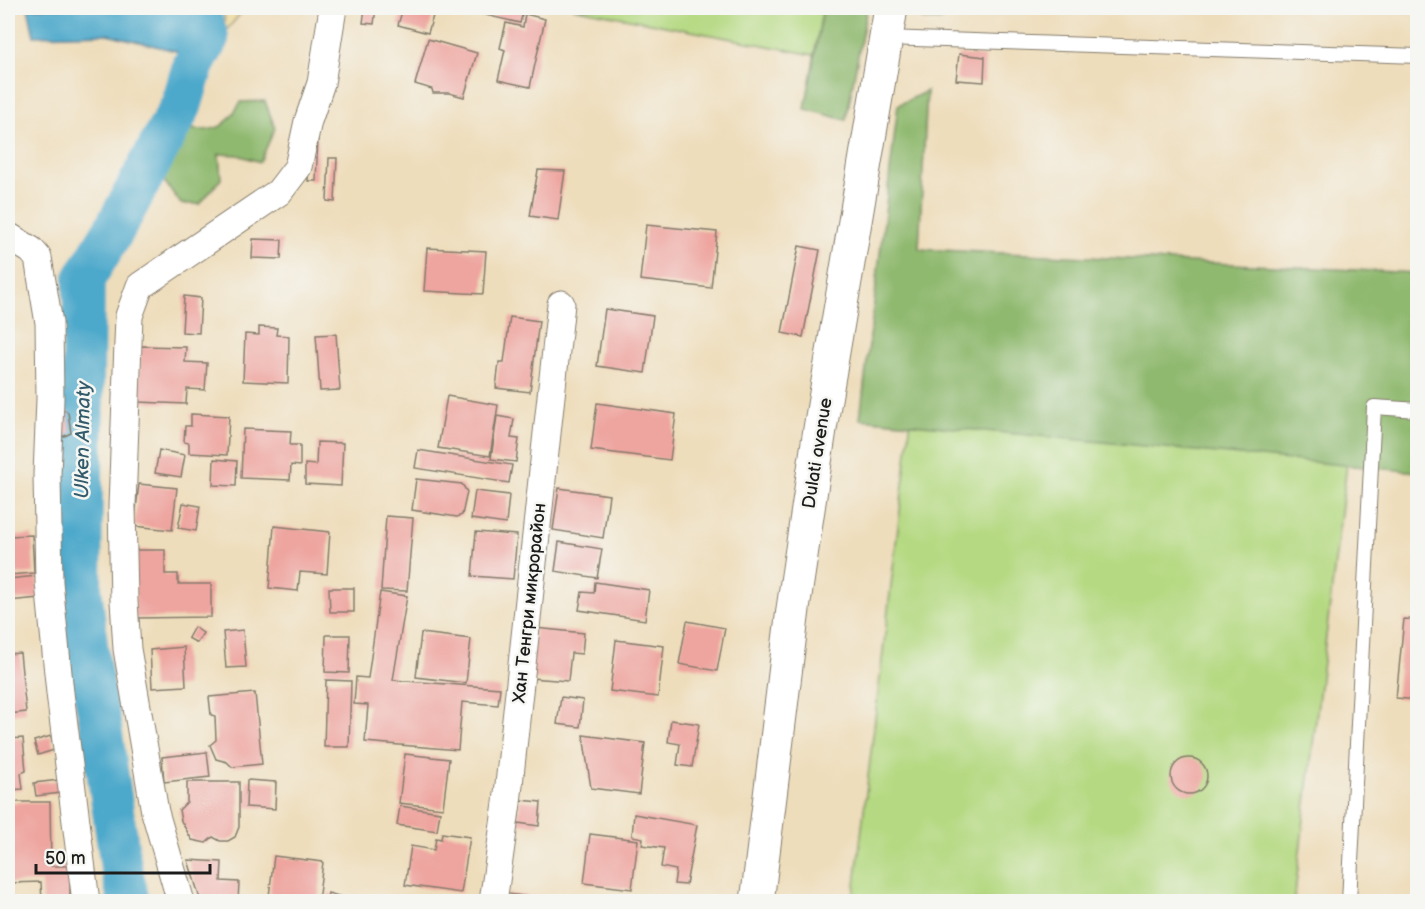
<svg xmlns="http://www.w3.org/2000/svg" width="1425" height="909" viewBox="0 0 1425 909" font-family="'Balsamiq Sans',sans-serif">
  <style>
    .green { fill: #b5d982; stroke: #687a4f; stroke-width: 1.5 }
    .forest { fill: #90b970; stroke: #566a46; stroke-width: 1.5 }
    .sand { fill: #eeda9e; stroke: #857b5d; stroke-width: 1.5 }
    .water { fill: #4da9cb; stroke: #346274; stroke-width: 1.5 }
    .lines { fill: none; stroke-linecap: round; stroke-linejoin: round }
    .river { stroke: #4da9cb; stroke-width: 42 }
    .building { fill: #eea49f }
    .service-casing { stroke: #857c6c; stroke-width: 16 }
    .minor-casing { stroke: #857c6c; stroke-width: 29 }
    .secondary-casing { stroke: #857c6c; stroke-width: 35 }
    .service { stroke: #fff; stroke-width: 14 }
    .minor { stroke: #fff; stroke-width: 27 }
    .secondary { stroke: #fff; stroke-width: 33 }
    .labels { text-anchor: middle; stroke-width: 5; stroke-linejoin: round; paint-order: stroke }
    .street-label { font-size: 18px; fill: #1c1c1c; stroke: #f6f6f2 }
    .water-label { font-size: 20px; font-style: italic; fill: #325b6b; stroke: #f6f6f2 }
  </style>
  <rect width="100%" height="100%" fill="#f6f6f2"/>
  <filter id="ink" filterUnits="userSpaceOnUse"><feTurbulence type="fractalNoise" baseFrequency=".0167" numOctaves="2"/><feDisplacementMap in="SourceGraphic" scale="12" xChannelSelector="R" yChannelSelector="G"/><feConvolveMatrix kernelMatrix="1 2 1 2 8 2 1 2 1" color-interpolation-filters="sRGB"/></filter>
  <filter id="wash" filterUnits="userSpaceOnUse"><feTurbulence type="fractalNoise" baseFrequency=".008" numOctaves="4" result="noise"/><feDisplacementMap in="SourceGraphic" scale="24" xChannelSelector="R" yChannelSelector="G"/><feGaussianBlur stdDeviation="1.35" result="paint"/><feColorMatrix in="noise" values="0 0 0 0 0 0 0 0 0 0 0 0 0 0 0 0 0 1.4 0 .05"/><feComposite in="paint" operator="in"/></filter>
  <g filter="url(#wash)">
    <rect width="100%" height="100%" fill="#edb"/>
    <!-- green -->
    <path class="green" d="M573 8H823L814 55Z
      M913 402 1348 455 1294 901 853 902Z"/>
    <!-- forest -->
    <path class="forest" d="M823 8H867L846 120 805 109Z
      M916 8H943L942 20H923Z
      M927 91 919 249 1417 273V472L860 419 898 105Z
      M265 101 275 128 260 162 238 155 219 154 221 179 200 204H181L164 181 154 179 183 121 191 129C220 133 226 125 241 102Z"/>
    <!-- sand -->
    <path class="sand" d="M224 8H245L225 32Z"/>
    <!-- water -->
    <path class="water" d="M28 8H212L216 39 196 44 192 55 107 34 34 36Z"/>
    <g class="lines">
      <!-- river -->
      <path class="river" d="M129 902 121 867 102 734 89 663 81 587 84 279 115 228 181 106 193 66 208 38 197 8"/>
    </g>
    <g id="blocks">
      <!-- building -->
      <path class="building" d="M365 8H376L374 24 363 23Z
        M403 8 435 9 428 33 398 25Z
        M483 8H524L520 23 481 14Z
        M525 14 545 19 530 87 498 80 505 50 500 48 506 23 523 27Z
        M428 39 477 53 464 97 449 93H433L432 89 415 84Z
        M959 54 985 57 984 82 956 80Z
        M310 137 318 138 316 181H308Z
        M329 158H337L335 202 327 201Z
        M538 170 565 171 558 220 530 216Z
        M646 225 717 232 711 288 640 280Z
        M253 239 282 240 281 259 252 258Z
        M799 246 820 250 803 337 782 333Z
        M427 248 486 251 483 294 424 291Z
        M184 296 201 298 199 333 182 332Z
        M605 309 653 316 645 373 597 366Z
        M510 317 539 321 530 392 496 388 499 362H504Z
        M259 327 277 328 276 335 289 336 288 383 243 381 245 334 259 335Z
        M336 334 340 390 320 391 316 335Z
        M141 346 186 347 185 362 207 363 205 390 187 389 186 404 138 402Z
        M447 396 498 405 490 456 438 448Z
        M597 403 676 414 670 460 591 450Z
        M55 405 68 412 71 433 56 440Z
        M191 414 229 416 227 455 189 453V443L184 442 185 426H191Z
        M497 416 514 419 511 438 519 439 516 462 491 459Z
        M243 429 291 431 290 445H300V466L291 465 290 480 241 478Z
        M317 442 343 443 341 486 305 484V464L316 465Z
        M159 450 185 455 181 477 155 473Z
        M418 450 512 465 509 483 415 468Z
        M214 459 237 461 236 486 213 485Z
        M416 479 462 484 467 492 462 515 457 517 412 510Z
        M139 484 177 488 172 530 134 526Z
        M559 488 609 495 603 538 553 530Z
        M475 491 509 495 506 524 471 519Z
        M183 503 200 506 196 531 178 528Z
        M386 516 413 518 407 591 381 590Z
        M274 526 330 532 327 574 300 572 298 591 269 588Z
        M476 532 517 535 513 579 472 576Z
        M32 535 34 573 8 575V536Z
        M559 542 602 549 597 578 555 571Z
        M134 550H165V574H178V584H211V617L135 618Z
        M37 576 39 598 8 601V579Z
        M595 582 649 590 645 620 579 610 582 592 594 593Z
        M329 588H354V612H330Z
        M380 592 407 596 393 680 500 688 498 705 462 702 458 750 365 742 368 705 354 704 356 677 368 678Z
        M1404 619 1418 620V700L1396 698Z
        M687 621 725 628 717 671 679 664Z
        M194 627 203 633 197 643 188 638Z
        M535 628 584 633 582 654 571 653 568 681 531 678Z
        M243 630 246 667 226 668 223 632Z
        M421 633 471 639 466 683 416 677Z
        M326 635H350L349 673 325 672Z
        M616 640 664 646 658 697 610 691Z
        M184 647 186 686 152 688 150 650Z
        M20 653 26 712 8 714V654Z
        M326 680 351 681 349 747H324Z
        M255 693 262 764 232 767 227 762 216 759 210 745 216 740 215 716 211 715 209 697Z
        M561 697 583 700 580 727 557 724Z
        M671 720 699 724 692 767 677 765 680 744 668 742Z
        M583 735 645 743 639 794 591 788Z
        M51 736 54 750 38 755 34 741Z
        M23 738 26 771 21 773 23 789 8 790V739Z
        M207 752 210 777 164 782 162 757Z
        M405 754 449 759 443 808 399 803Z
        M1171 776a18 18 0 1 1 36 0a18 18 0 1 1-36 0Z
        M59 780 61 793 36 796 34 783Z
        M247 780 276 782 275 809 246 807Z
        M187 782H239V827L235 837 228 841H220L213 837 206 843 192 840 181 821 179 810 187 802Z
        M520 800 541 802 539 826 518 823Z
        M8 802H50L51 866H70V902H42L41 882 8 883Z
        M400 806 440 812 437 831 397 825Z
        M634 814 697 825 686 885 674 884 676 870 661 867 664 848 642 845 643 838 632 836Z
        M442 833 470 837 461 893 405 885 411 846 434 850 436 838 441 839Z
        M590 834 638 840 632 889 584 883Z
        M274 856 323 862 318 902 269 896Z
        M188 860 222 862 221 881 239 882 238 902H201Z
        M328 893 349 899V902H326Z
        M508 894 546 899 545 902H507Z"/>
    </g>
  </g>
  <g filter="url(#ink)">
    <use href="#blocks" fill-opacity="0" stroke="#857c6c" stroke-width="1.5"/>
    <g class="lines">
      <defs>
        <path id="service" d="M886 38 1418 56
          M1349 902 1374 407 1418 410"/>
        <path id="minor" d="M8 236 31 250 38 258 49 323 50 399 47 475 49 582 60 693 86 902
          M181 902 155 812 127 649 124 601 122 506 129 316 140 286 279 192 298 167 308 121 321 83 333 8
          M493 902 507 803 561 304"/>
        <path id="secondary" d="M757 902 793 609 820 429 891 8"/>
      </defs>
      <!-- service casing -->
      <use href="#service" class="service-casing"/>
      <!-- minor casing -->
      <use href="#minor" class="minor-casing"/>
      <!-- secondary casing -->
      <use href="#secondary" class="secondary-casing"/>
      <!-- service -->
      <use href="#service" class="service"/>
      <!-- minor -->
      <use href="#minor" class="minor"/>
      <!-- secondary -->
      <use href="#secondary" class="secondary"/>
    </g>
  </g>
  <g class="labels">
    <!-- street labels -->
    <g class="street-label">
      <text transform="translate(817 453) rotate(-81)" y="6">Dulati avenue</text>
      <text transform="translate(529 603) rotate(-84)" y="6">Хан Тенгри микрорайон</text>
    </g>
    <!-- water labels -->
    <g class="water-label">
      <text transform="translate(82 440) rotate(-89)" y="7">Ulken Almaty</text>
    </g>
  </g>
  <!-- margin -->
  <rect width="1425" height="909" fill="none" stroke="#f6f6f2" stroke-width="30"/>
  <!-- scale -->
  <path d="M36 864v9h174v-9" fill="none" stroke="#1c1c1c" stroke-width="3"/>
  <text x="45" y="864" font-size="18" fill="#1c1c1c" stroke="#f6f6f2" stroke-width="4.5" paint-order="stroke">50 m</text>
</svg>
